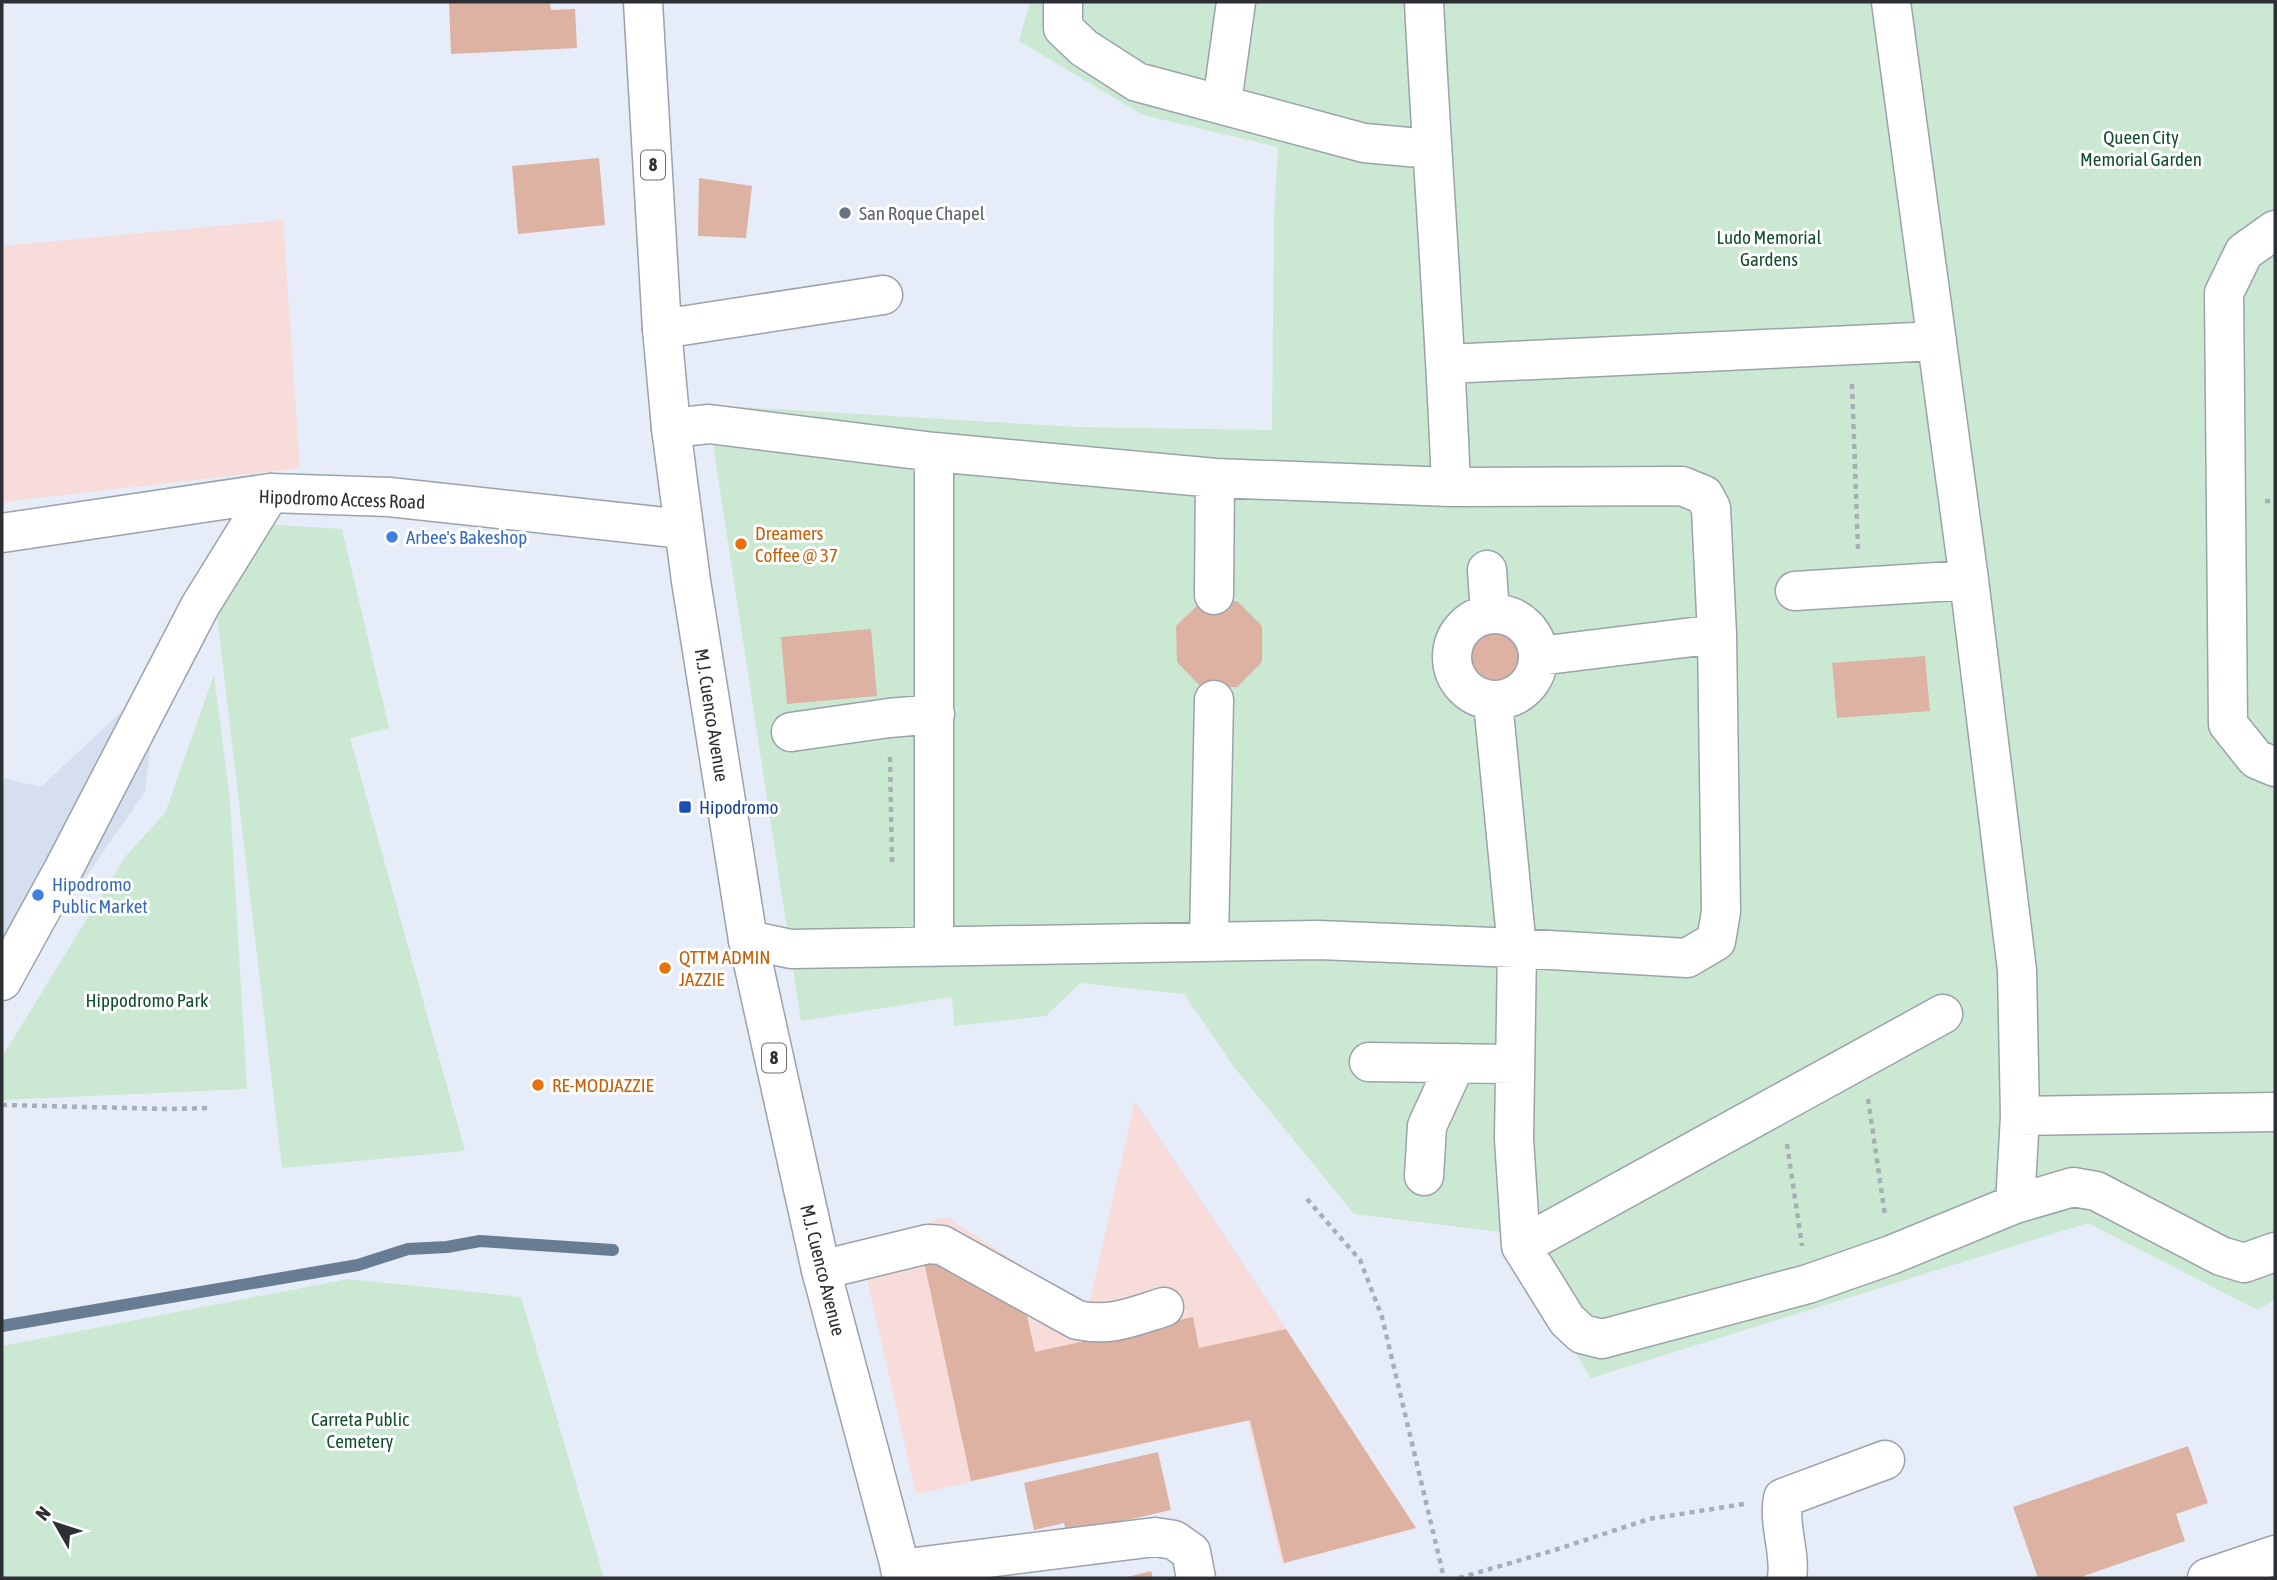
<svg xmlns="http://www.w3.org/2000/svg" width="2277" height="1580" viewBox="0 0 2277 1580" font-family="'Asap Condensed',sans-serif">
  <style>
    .built { fill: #d5dff0 }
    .industrial { fill: #f7dcda }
    .green { fill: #cbe8d3 }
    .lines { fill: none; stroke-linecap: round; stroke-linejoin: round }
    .stream { stroke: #687c93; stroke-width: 12 }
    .building { fill: #ddb2a3 }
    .minor-casing { stroke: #9ba2ac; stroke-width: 41 }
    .major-casing { stroke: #9ba2ac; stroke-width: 41 }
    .path { stroke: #a8aeb6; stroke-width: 4.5; stroke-dasharray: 5 5; stroke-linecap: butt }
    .minor { stroke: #fff; stroke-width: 38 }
    .major { stroke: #fff; stroke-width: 38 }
    .worship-dot { fill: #6b7280; stroke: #fff; stroke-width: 2.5 }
    .shop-dot { fill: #3f7fe0; stroke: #fff; stroke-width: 2.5 }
    .food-dot { fill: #e8710a; stroke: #fff; stroke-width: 2.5 }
    .transit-dot { fill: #1a4fb4; stroke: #fff; stroke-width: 2.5 }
    .labels { text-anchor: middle; stroke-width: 6; stroke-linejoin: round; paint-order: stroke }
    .shield { fill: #fff; stroke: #6b6d70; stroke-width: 2 }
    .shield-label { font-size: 18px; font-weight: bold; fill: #2c2f33 }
    .park-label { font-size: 19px; fill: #124f2c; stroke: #fff }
    .worship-label { font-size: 19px; fill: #5b616d; stroke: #fff; text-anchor: start }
    .street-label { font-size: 19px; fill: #2c2f33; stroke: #fff }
    .food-label { font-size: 19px; fill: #c56008; stroke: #fff; text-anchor: start }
    .shop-label { font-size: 19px; fill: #366cbe; stroke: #fff; text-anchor: start }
    .transit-label { font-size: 19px; fill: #164399; stroke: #fff; text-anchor: start }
  </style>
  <rect width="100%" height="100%" fill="#e6edf8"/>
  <!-- built -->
  <path class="built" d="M138 696 154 715 145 792 2 997V778L41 787Z"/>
  <!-- industrial -->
  <path class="industrial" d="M283 220 300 468 2 502V246Z
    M1135 1101 1286 1329 1416 1528 1282 1564 1248 1421 916 1494 859 1244 947 1217 1088 1309Z"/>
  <!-- green -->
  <path class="green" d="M1030 2H2275V1299L2258 1310 2088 1223 1591 1378 1500 1232 1354 1214 1234 1067 1184 994 1080 983 1046 1016 954 1026 952 997 801 1021 707 405 1075 427 1272 430 1274 218 1278 147 1143 115 1019 41Z
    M265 524 342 529 389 728 350 738 465 1151 282 1168 217 616Z
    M214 675 230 800 247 1089 2 1100V1057L125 857 165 813Z
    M348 1279 521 1297 604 1578H2V1346Z"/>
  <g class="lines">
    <!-- stream -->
    <path class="stream" d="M2 1326 358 1265 408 1249 447 1247 480 1241 613 1250"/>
  </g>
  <!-- building -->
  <path class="building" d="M449 2H550L551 10 575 9 577 48 451 54Z
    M599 158 605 225 518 234 512 166Z
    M699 178 752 186 746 238 698 236Z
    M1202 601H1237L1262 626V662L1237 687H1201L1177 662 1176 626Z
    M1507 622 1528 640 1529 668 1511 689 1484 691 1463 673 1461 645 1479 624Z
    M871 629 877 696 787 704 781 637Z
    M1925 656 1930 711 1837 718 1832 663Z
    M923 1257 1023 1298 1035 1352 1193 1317 1199 1348 1286 1329 1416 1528 1284 1563 1250 1420 971 1481Z
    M2188 1446 2208 1503 2176 1514 2185 1541 2078 1578H2038L2013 1507Z
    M1158 1452 1171 1510 1067 1534 1064 1523 1034 1530 1024 1483Z
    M1151 1571 1153 1578H1127V1577Z"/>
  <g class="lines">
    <defs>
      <path id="minor" d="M1063 2V28L1084 48 1137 82 1364 143 1431 149
        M1424 2C1432 164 1445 325 1451 487
        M1891 2 1969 580 2017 970 2020 1116 2015 1204
        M1222 103 1236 2
        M2275 230 2244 252 2224 293 2228 724 2256 759 2275 767
        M662 329 883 295
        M1447 364 1937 341
        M671 428 709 424 934 452 1215 478 1451 487 1682 486 1704 495 1711 508 1717 634 1721 912 1716 941 1687 958 1517 948 1318 940 791 949 748 940
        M2 533 270 493 389 497 683 529
        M1487 570 1490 614
        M1795 591 1969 580
        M1214 595 1215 478
        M1452 657a43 43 0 1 1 86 0a43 43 0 1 1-86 0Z
        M1539 656 1717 634
        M1493 702 1517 948 1514 1139 1521 1246 1567 1320 1582 1334 1602 1339 1808 1284 1891 1255 2015 1204 2073 1187 2096 1191 2221 1256 2244 1263 2275 1252
        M791 732 889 718 935 714
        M1209 941 1214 700
        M934 947V452
        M2 981 63 870 200 606 270 493
        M1369 1062 1514 1064
        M2020 1116 2275 1112
        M1424 1176 1427 1126 1456 1063
        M1521 1246 1943 1014
        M821 1270 928 1244 942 1245 1077 1320C1111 1327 1132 1317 1164 1307
        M900 1569 1155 1537 1174 1540 1191 1552 1196 1578
        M1787 1578C1791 1552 1778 1525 1783 1498L1885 1460
        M2207 1578 2275 1555"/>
      <path id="major" d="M643 2 662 329 671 428 691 581 748 940 821 1270 903 1578"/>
    </defs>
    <!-- minor casing -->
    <use href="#minor" class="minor-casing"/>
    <!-- major casing -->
    <use href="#major" class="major-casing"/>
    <!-- path -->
    <path class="path" d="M1852 384 1858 550
      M2265 501H2275
      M890 757 892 864
      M1868 1099 1885 1215
      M2 1105 171 1109 209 1108
      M1787 1144 1802 1246
      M1307 1199 1360 1260 1382 1317 1444 1578
      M1459 1578 1555 1550 1649 1519 1744 1504"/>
    <!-- minor -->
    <use href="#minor" class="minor"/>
    <!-- major -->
    <use href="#major" class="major"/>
  </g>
  <!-- markers -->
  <circle class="worship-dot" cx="845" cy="213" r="7"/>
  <g class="shop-dot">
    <circle cx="392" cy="537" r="7"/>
    <circle cx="38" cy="895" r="7"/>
  </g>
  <g class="food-dot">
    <circle cx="741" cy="544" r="7"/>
    <circle cx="665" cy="968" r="7"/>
    <circle cx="538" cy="1085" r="7"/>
  </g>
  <rect class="transit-dot" x="678" y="800" width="14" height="14" rx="3.5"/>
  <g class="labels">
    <!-- shield labels -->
    <g class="shield">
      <rect x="641" y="150.5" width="24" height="29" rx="5"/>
      <rect x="762" y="1043.5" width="24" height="29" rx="5"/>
    </g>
    <g class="shield-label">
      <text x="653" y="171">8</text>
      <text x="774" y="1064">8</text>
    </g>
    <!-- park labels -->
    <g class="park-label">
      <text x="2141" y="144">Queen City<tspan x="2141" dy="22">Memorial Garden</tspan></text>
      <text x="1769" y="244">Ludo Memorial<tspan x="1769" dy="22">Gardens</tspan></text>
      <text x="147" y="1007">Hippodromo Park</text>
      <text x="360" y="1426">Carreta Public<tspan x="360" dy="22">Cemetery</tspan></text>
    </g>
    <!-- worship labels -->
    <g class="worship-label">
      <text x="859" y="220">San Roque Chapel</text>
    </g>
    <!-- street labels -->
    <g class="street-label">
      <text transform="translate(342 499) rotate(2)" y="7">Hipodromo Access Road</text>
      <text transform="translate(712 715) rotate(81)" y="7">M.J. Cuenco Avenue</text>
      <text transform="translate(823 1270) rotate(76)" y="7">M.J. Cuenco Avenue</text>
    </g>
    <!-- food labels -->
    <g class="food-label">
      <text x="755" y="540">Dreamers<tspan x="755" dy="22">Coffee @ 37</tspan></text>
      <text x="679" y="964">QTTM ADMIN<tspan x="679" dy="22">JAZZIE</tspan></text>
      <text x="552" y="1092">RE-MODJAZZIE</text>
    </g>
    <!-- shop labels -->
    <g class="shop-label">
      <text x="406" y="544">Arbee's Bakeshop</text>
      <text x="52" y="891">Hipodromo<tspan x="52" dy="22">Public Market</tspan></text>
    </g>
    <!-- transit labels -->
    <g class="transit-label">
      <text x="699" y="814">Hipodromo</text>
    </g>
  </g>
  <!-- border -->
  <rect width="2277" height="1580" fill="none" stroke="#2c2f33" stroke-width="7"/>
  <!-- north arrow -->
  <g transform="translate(56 1524) rotate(309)" stroke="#ffffff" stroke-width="5" paint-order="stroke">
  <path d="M0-5L12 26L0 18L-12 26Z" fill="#2c2f33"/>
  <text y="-10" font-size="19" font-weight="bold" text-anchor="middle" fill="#2c2f33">N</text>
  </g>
</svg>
